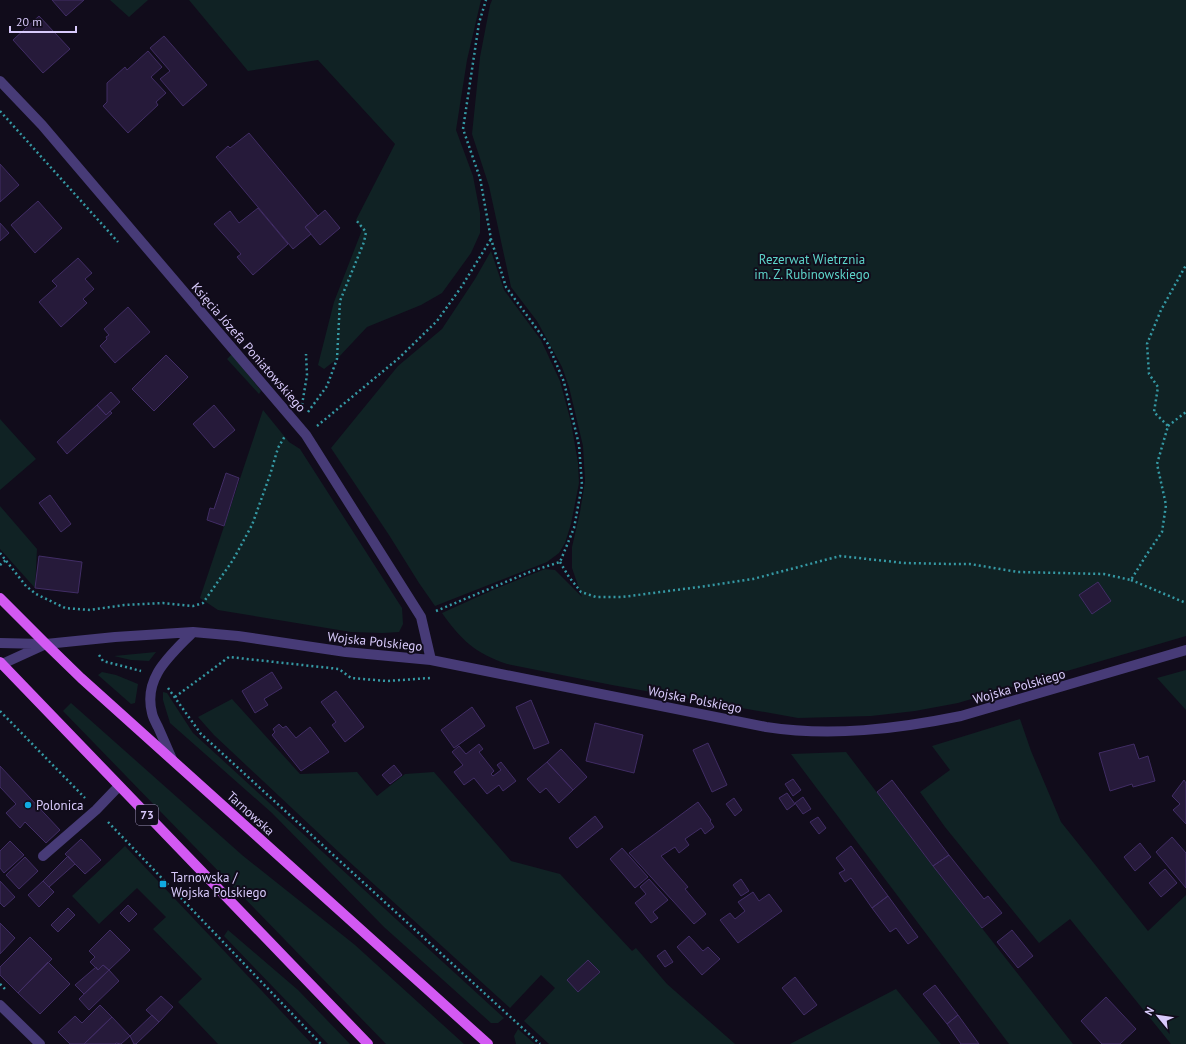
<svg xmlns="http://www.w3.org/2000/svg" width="1186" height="1044" viewBox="0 0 1186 1044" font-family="'PT Sans',sans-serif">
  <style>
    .green { fill: #102224 }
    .building { fill: #261a3a; stroke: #412d65 }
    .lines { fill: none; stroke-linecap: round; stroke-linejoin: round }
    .path { stroke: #3599a4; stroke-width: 2.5; stroke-dasharray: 2 3; stroke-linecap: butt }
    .service { stroke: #473b77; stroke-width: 10 }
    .minor { stroke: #473b77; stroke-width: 10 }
    .tertiary { stroke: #473b77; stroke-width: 10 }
    .primary { stroke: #d359f3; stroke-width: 10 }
    .poi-dot { fill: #10aae1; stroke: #110c1b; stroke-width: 1.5 }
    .labels { text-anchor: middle; stroke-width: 4; stroke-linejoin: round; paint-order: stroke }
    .shield { fill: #110c1b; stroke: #9c91b8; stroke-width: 1 }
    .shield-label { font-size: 12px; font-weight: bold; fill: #d8cafb }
    .park-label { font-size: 13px; fill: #5dd4ca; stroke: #110c1b }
    .street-label { font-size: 13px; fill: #d8cafb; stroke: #110c1b }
    .poi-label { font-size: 13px; fill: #d8cafb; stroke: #110c1b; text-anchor: start }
  </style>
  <rect width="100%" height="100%" fill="#110c1b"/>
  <!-- green -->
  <path class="green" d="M110 0H148L129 17Z
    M189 0H481L467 60 456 130 473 176 480 213V233L471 253 442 293 421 305 367 327 337 359 324 369 318 365 334 302 362 230 356 220 395 144 318 60 248 71Z
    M492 0H1186V636L958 703 915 711 871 716 798 718 612 685 507 664C475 653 461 640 442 613L495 589 545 569 555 570 582 597 572 568V547L580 512 585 481 583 446 569 387 562 367 537 321 511 287 489 186 472 134 480 57 490 5Z
    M491 251 504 290 541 340 560 381 571 422 578 463 579 483 571 524 565 543 559 553 547 562 435 606 419 583 389 535 331 448 398 366 442 329 475 279Z
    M232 354 261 391 259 394 227 359Z
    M263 410 289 442 300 449 402 608 403 624 399 632 383 633 351 632 218 610 200 598Z
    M0 419 36 459 0 490Z
    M0 506 37 549 35 588 0 549Z
    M156 652 149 661 131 660 114 656Z
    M1186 670V710L1157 678Z
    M102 672 116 675 138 684 135 703 131 704 98 675Z
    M163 692 167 693 193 733 504 1018 498 1023H491L384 927 272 813 170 723 163 700Z
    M232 699 300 774 357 772 377 796 405 774 434 772 511 861 560 874 632 951 636 948 667 984 735 1044H549L524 1021 555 988 541 975 510 1008 344 857 214 735 198 717Z
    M71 703 242 855 355 945 464 1044H386L63 711Z
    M1020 719 1031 751 1061 822 1148 931 1186 895V1044H1171L1070 919 1039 943 945 827 920 792 950 770 932 746Z
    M846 752 933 866 1073 1044H1009L791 754Z
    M125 846 312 1044H218L178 1002 202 979 153 929 166 917 137 888 99 924 72 896Z
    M228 930 298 990 350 1044H328L224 936Z
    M896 989 941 1044H790Z
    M518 1029 535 1044H516L514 1036Z"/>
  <!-- building -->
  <path class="building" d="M52 0H84L66 16Z
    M39 16 70 49 43 73 13 40Z
    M164 36 207 85 183 106 160 79 170 71 150 48Z
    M148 51 162 67 151 77 166 93 156 102 158 105 128 133 103 106 107 102V83L125 67 127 70Z
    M249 133 318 216 305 227 311 234 293 249 216 157 228 146 230 148Z
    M0 164 19 185 0 202Z
    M38 201 62 228 35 253 11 225Z
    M258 208 288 244 253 275 237 257 241 254 214 224 230 211 239 223Z
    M325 210 340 228 320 245 305 227Z
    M0 223 9 233 0 241Z
    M78 258 92 273 85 279 94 289 83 299 87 303 61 327 39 302 57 286 52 281Z
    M128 307 150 332 115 363 100 346 107 339 106 337 109 335 104 329Z
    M166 355 188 377 154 411 132 389Z
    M111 392 120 402 106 415 97 405Z
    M97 405 106 415 110 411 112 413 67 454 57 442Z
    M214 405 235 430 214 448 193 424Z
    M226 473 239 478 224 526 207 520 210 508 214 509Z
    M50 495 71 524 61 532 39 503Z
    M39 556 82 562 78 593 35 588Z
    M1098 582 1111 601 1092 614 1079 595Z
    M272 672 282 688 264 699 268 705 255 713 242 691Z
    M336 691 364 727 345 742 332 725 336 722 321 702Z
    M531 700 549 743 534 749 516 707Z
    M472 707 485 726 454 748 441 730Z
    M595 723 643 735 634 773 586 761Z
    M279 724 283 728 286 726 296 738 310 727 329 752 301 771 272 735 275 732 273 729Z
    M708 743 727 785 712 792 693 750Z
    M479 744 483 749 479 752 494 771 491 774 493 776 501 770 497 765 501 762 516 781 503 791 499 785 487 794 474 778 464 785 454 772 463 765 452 752 459 746 466 754Z
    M1134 744 1139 759 1148 756 1155 781 1133 787 1132 784 1110 791 1099 753Z
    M561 749 587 777 573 790 547 762Z
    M547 762 573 790 559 803 546 788 540 793 527 779Z
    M394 765 402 775 390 784 382 775Z
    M0 766 60 830 46 843 25 822 20 828 6 813 16 804 0 787Z
    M793 779 801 790 793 796 785 784Z
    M892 780 949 855 933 866 877 792Z
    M1184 780 1186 783V824L1173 810 1180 804 1172 796Z
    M787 793 795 804 787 810 779 798Z
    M803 797 811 809 803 814 795 803Z
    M734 798 742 810 735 816 726 804Z
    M698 802 711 820 710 821 714 827 705 834 701 828 685 839 689 845 679 853 675 847 661 856 688 887 685 889 706 914 694 924 629 853Z
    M595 816 603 827 577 848 569 838Z
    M818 817 826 828 819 834 810 822Z
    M1172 837 1186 853V888L1156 852Z
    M81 839 101 860 85 874 65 854Z
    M10 841 24 855 4 873 0 868V851Z
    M1140 843 1151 857 1135 871 1124 857Z
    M851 846 888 896 872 908 851 878 845 882 839 873 845 870 836 858Z
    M622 848 648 877 635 888 610 859Z
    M949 855 984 899 988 896 1002 913 982 928 933 866Z
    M68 856 75 864 49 887 43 881Z
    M25 857 38 871 19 889 6 875Z
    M1165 869 1177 883 1161 897 1149 883Z
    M649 879 668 900 653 912 658 918 651 923 635 903 646 894 640 887Z
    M741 879 749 891 741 896 733 885Z
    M0 881 15 897 4 907 0 903Z
    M43 881 54 892 39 907 28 895Z
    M753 892 759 901 769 894 782 911 738 943 720 920 730 913 735 919 745 911 738 902Z
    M888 896 918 937 908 944 896 928 890 932 872 908Z
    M128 905 137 914 129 922 120 913Z
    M68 908 75 915 58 932 51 925Z
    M0 923 15 938 0 954Z
    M110 930 130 950 109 970 103 965 98 970 90 962 95 957 89 951Z
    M1012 930 1033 956 1018 968 997 942Z
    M689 936 703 951 708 947 720 959 702 975 677 947Z
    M30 937 52 959 18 993 0 975V967Z
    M665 950 673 962 665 967 657 956Z
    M588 960 600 972 578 992 567 980Z
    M48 962 70 984 40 1014 18 993Z
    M103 965 109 970 84 994 75 985 96 967 98 970Z
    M109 970 119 981 89 1010 79 999Z
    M795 977 817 1005 804 1015 782 988Z
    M935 985 958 1015 947 1024 923 994Z
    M161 996 173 1007 159 1022 146 1010Z
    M1106 997 1136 1029 1120 1044H1102L1081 1021Z
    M100 1005 112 1017 84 1044H70L58 1032 75 1016 82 1023Z
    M152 1015 159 1022 136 1044H134L130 1036Z
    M958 1015 979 1044H961L947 1024Z
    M112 1017 130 1036 121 1044 116 1043 115 1044H84Z"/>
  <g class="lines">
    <!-- path -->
    <path class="path" d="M0 111 118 242
      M302 405 307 375 306 354
      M308 412 327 386 337 359 340 301 364 242 366 232 356 220
      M317 426 399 358 437 321 462 286 491 239
      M1168 426 1186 412
      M0 553 26 586 36 594 65 608 90 610 124 605 163 603 193 606 203 603 233 560 252 525 270 475 278 448 285 436
      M560 562 569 577 581 592 596 597H622L699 587 753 579 840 556 904 563 950 564H970L1018 572 1104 574 1131 580 1147 554 1162 532 1166 505 1157 464 1168 426 1154 412 1158 387 1149 374 1147 344 1161 310 1186 265
      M0 565 6 560
      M1131 580 1186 603
      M436 611 532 571 560 562 574 528 582 485 579 445 564 382 548 344 506 287 491 239 480 178 463 129 479 23 486 0
      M99 655 103 661 141 671
      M168 688 201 734 540 1044
      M175 697 229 657 339 669 351 678 387 681 430 678
      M0 711 85 798
      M108 822 321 1044
      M0 984 5 989"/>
    <!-- service -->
    <path class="service" d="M43 856 96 810 119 786"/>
    <!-- minor -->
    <path class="minor" d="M0 81 42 125 306 435 421 617 431 660
      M46 644 115 637 193 632 238 636 346 652 431 660 766 727C831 737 897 729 961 716L1186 650
      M172 759C167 748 163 738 158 727 156 723 153 718 152 713 143 677 170 656 193 632
      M0 1005 40 1044"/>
    <!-- tertiary -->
    <path class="tertiary" d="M0 643 44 644
      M0 665 46 644"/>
    <!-- primary -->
    <path class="primary" d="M0 598 46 644 81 678 488 1044
      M0 662 368 1044"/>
  </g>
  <!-- markers -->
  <g class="poi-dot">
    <circle cx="28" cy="805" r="4"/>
    <rect x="159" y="880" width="8" height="8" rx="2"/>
  </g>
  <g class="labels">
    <!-- shield labels -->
    <rect class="shield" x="136" y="805" width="22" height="20" rx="3"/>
    <g class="shield-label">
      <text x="147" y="819">73</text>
    </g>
    <!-- park labels -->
    <g class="park-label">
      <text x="812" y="264">Rezerwat Wietrznia<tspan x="812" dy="15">im. Z. Rubinowskiego</tspan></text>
    </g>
    <!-- street labels -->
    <g class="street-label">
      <text transform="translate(249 347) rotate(49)" y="5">Księcia Józefa Poniatowskiego</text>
      <text transform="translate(375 641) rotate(6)" y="5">Wojska Polskiego</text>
      <text transform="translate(1019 686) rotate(-16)" y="5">Wojska Polskiego</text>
      <text transform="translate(695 699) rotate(11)" y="5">Wojska Polskiego</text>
      <text transform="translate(251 813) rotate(42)" y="5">Tarnowska</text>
    </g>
    <!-- poi labels -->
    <g class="poi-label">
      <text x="36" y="810">Polonica</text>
      <text x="171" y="882">Tarnowska /<tspan x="171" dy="15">Wojska Polskiego</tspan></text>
    </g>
  </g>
  <!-- north arrow -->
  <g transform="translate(1158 1016) rotate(299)" stroke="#110c1b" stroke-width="3" paint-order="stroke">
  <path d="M0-3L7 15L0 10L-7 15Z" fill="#d8cafb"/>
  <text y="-6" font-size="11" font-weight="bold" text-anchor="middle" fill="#d8cafb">N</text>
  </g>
  <!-- scale -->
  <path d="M10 26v6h66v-6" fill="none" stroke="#d8cafb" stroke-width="2"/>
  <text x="16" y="26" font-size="12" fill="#d8cafb" stroke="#110c1b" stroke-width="3" paint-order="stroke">20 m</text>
</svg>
